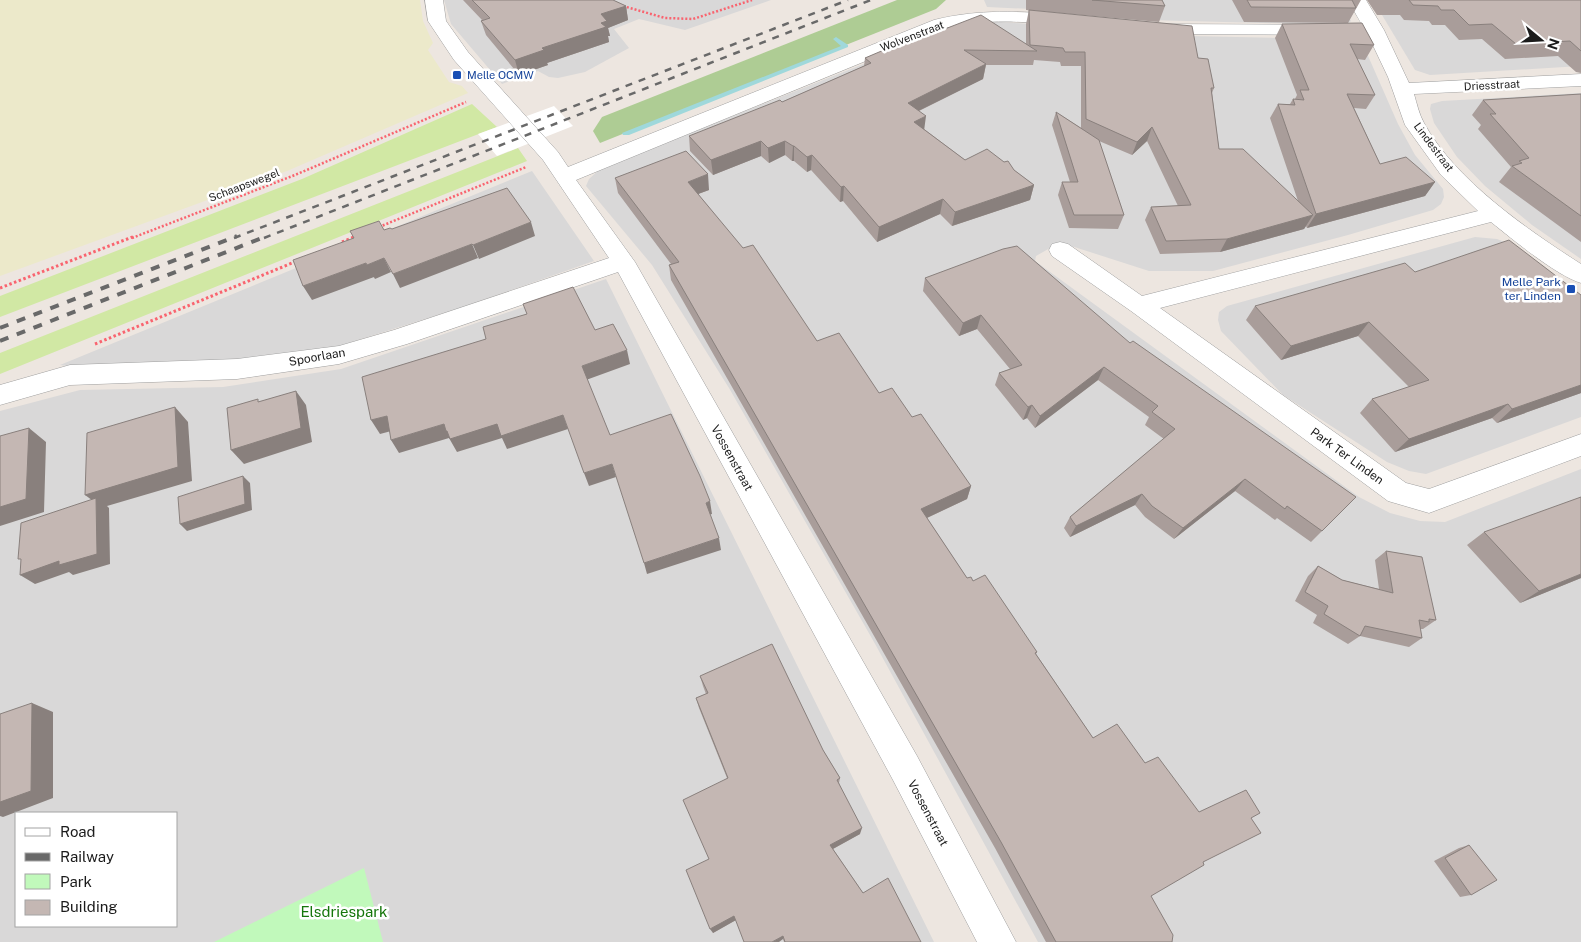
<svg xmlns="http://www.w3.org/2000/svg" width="1581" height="942" viewBox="0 0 1581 942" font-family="'Public Sans',sans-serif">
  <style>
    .residential { fill: #d9d8d8; fill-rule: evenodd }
    .farmland { fill: #ece9ca }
    .grass { fill: #d1e8a4 }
    .forest { fill: #aecc94 }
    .park { fill: #c1f9bb }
    .pier { fill: #fff }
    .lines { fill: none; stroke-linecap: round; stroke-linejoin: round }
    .stream { fill: #9fd8db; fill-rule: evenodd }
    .street-casing { stroke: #9f9f9f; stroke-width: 1 }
    .path-far1 { stroke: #f9646f; stroke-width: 2.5; stroke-dasharray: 2 2; stroke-linecap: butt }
    .path { stroke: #f9646f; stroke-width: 3; stroke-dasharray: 2.5 2.5; stroke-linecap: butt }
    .street { fill: #fff; fill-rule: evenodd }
    .rail-far1 { stroke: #696969; stroke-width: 2.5; stroke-dasharray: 7 7; stroke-linecap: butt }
    .rail { stroke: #696969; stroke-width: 4; stroke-dasharray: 9 9; stroke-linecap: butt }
    .wall { fill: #a99d9a }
    .shaded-wall { fill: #89807d }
    .building { fill: #c4b7b3; stroke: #89807d }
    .transit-dot { fill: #1a4fb4; stroke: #fff; stroke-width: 2 }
    .labels { text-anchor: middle; stroke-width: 5; stroke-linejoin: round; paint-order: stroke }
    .far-street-label { font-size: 11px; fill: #1b1b1b; stroke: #fff }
    .far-transit-label { font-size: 11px; fill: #164399; stroke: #fff; text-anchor: start }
    .transit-label { font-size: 12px; fill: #164399; stroke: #fff; text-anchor: end }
    .street-label { font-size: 12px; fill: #1b1b1b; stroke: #fff }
    .near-park-label { font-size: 15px; fill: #15760b; stroke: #fff }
  </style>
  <rect width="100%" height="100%" fill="#ede6e0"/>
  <!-- residential -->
  <path class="residential" d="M444 0H771L685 30 639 19 614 29 629 48 585 72 558 78 549 77 538 71 502 84 451 24Z
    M984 0H1338L1351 21 1346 25 1148 20 1032 9 987 7Z
    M1373 0H1581V66L1430 75 1415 70Z
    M1001 22 1189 36 1287 38 1365 49 1398 124 1415 155 1443 189 1444 197 1441 204 1433 210 1348 235 1213 271H1149L1065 244H1057L1036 256 1035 261 1359 497 1390 513 1420 521 1445 522 1581 469V942H1038L874 642 729 388 652 265 586 186 589 179 600 169 951 29 972 23Z
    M1581 93V259L1532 225 1485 186 1457 157 1434 123 1430 109 1431 104 1442 101Z
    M532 171 594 261 457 309 339 346 246 360 76 367 60 365Z
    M1475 237 1497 239 1512 245 1581 295V417L1426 474 1409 471 1387 462 1283 395 1221 331 1218 320 1219 312 1227 306Z
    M606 279 934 942H0V411L80 390 223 387 341 369ZM16 813H176V926H16Z"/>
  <!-- farmland -->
  <path class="farmland" d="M0 0H420L423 21 433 43 428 50 449 82 462 86 468 93 287 171 0 276Z"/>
  <!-- grass -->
  <path class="grass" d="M472 104 497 127 0 317V296L302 179Z
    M518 148 527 161 0 374V353Z"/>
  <!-- forest -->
  <path class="forest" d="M897 0H946L936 9 600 143 593 131 602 117Z"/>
  <!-- park -->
  <path class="park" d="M364 868 383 942H214Z"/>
  <!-- pier -->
  <path class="pier" d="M554 106 573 126 497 156 478 134Z"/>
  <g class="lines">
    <!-- stream -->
    <path class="stream" d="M836 37 848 45V47L629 135H623L622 133 841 46 833 39Z"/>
    <defs>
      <path id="street" d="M425 0H443L446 21 468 52 558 152 568 167 934 20C978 9 1021 11 1066 15L1072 16 1075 20 1072 24 1066 25C1026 22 986 18 946 28L576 180 635 262 917 756 1016 942H977L893 780 618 272 407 344 339 364 237 379 70 385 0 405V385L70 365 237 359 339 346 394 330 609 258 543 160 454 60 428 21Z
        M1348 0H1366L1384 30 1409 83 1581 74V86L1414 94C1417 104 1419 114 1424 123 1455 180 1528 230 1581 264V283C1557 276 1512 239 1491 222L1160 308 1406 483 1429 489 1581 434V456L1429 513 1388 501 1131 311 1052 256 1049 250 1052 244 1060 242 1068 244 1142 296 1478 211 1441 175 1405 125 1388 77 1368 35 1156 34 1150 33 1147 29 1150 25 1156 24 1362 25Z"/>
    </defs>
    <!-- street casing -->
    <use href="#street" class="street-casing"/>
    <!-- path-far1 -->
    <path class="path-far1" d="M623 6 665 18 693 19 752 0
      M379 227 526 167
      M132 238 295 175 466 102
      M353 238 357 236"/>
    <!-- path -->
    <path class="path" d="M342 242 356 236
      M0 288 135 236
      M95 344 297 261"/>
    <!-- street -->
    <use href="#street" class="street"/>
    <!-- rail-far1 -->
    <path class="rail-far1" d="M234 238 848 0
      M264 238 871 0"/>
    <!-- rail -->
    <path class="rail" d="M0 328 237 236
      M0 341 267 236"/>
  </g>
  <!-- wall -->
  <path class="wall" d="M463 0H613L626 6 628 20 608 28 610 36H608L609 42 547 63 548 65 519 75 486 35 481 21 482 20Z
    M1026 0H1162L1165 6 1159 22 1026 10Z
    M1232 0H1361L1348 23 1244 22Z
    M1367 0H1581V73L1576 72 1558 56 1505 59 1482 39 1459 40 1445 25H1432L1429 21 1404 20 1400 15H1377Z
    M1029 10 1198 58 1214 88 1212 93 1219 149 1298 201 1270 118 1278 104H1290L1293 99H1295L1297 95 1275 38 1282 24 1374 45 1365 60 1357 59 1375 95 1366 109 1354 108 1380 164 1435 182 1425 196 1307 228 1306 226 1304 229 1220 252 1160 254 1145 220 1151 207 1178 206 1147 141 1132 155 1099 141 1124 215 1118 229 1069 228 1058 195 1062 182H1070L1052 125 1056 112 1081 128V66H1061L1060 62 1034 60 1033 65H986L983 79 919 111 924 129 965 160 1014 170 1034 185 1030 200 952 226 940 214 877 242 843 201 840 202 811 170 807 172 794 161H792L785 155 769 163 761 156 713 175 690 151 689 136 782 102 864 66 865 58 937 32 1026 44V24Z
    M1581 94V242L1499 182 1511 167 1478 129 1481 125 1472 115 1483 100Z
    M615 178 709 190 698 194 817 341 879 393 912 417 971 486 967 499 927 518 967 578 973 581 1037 652 1036 654 1093 738 1145 763 1199 812 1251 818 1203 862 1151 896 1172 942H1046L995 848 671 280 669 265 671 264 618 193Z
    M1415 272 1581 295V393L1497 423 1492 418 1395 452 1360 413 1372 399 1409 387 1358 336 1281 360 1246 320 1255 306Z
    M925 278 1130 343 1356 497 1311 542 1277 518 1275 520 1235 491 1174 539 1145 517 1135 505 1070 537 1064 528 1070 517 1164 439 1145 425 1149 417 1098 380 1035 428 1027 418 1023 420 995 385 999 373 1010 369 977 329 959 336 923 291Z
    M1484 532 1581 578 1520 603 1467 545Z
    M1386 551 1436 620 1423 629H1420L1422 638 1409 647 1360 636 1348 644 1313 623 1317 615 1295 601 1308 576 1318 566 1342 580 1379 589 1375 560Z
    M700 676 823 750 840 778 839 783 860 834 833 849 863 893 921 942H784L783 939 736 920 713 933 709 859 727 778 699 708 696 698 706 694 703 686Z
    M1469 845 1471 895 1460 897 1434 861 1459 848Z"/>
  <!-- shaded-wall -->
  <path class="shaded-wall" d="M626 6 628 20 608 28 610 36H608L609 42 547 63 548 65 519 75 515 60 542 48 601 14Z
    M986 64 983 79 906 117 908 103Z
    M926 116 924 131 914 122Z
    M1152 127 1147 141 1132 155 1137 142Z
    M761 141V156L713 175 711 160Z
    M785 141V155L769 163 768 148Z
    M793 146H794V161H792Z
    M812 155 811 170 807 172V157Z
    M708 174 709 190 690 197 688 182Z
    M1435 182 1425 196 1307 228 1316 214Z
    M1034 185 1030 200 952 226 955 212Z
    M844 186 843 201 840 202 841 187Z
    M943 199 940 214 877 242 879 227Z
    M1313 215 1304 229 1220 252 1227 239Z
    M531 222 535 236 479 259 473 245Z
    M472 244 478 258 400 288 393 274Z
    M384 258 391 272 375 279 367 265Z
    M366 263 374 277 312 300 303 286Z
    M981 315 977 329 959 336 963 323Z
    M1369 322 1358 336 1281 360 1291 346Z
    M627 350 630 364 586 380 582 366Z
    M1104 367 1098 380 1035 428 1040 416Z
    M1581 385V393L1497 423 1512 409Z
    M296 391 306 405 312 442 244 464 231 450Z
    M1508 404 1492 418 1395 452 1409 439Z
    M1032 405 1027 418 1023 420 1028 407Z
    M175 407 188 422 192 481 107 506 109 508 110 564 73 575 69 572 35 584 20 575 96 503 85 495Z
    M563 415 568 429 507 449 502 438 457 452 449 438 399 453 391 440 444 424Z
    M387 416 395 430 380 434 371 420Z
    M29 428 46 442 44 512 0 526V507Z
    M612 464 616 477 589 486 584 473Z
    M243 476 250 483 252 510 187 531 180 524Z
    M1245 479 1235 491 1174 539 1183 528Z
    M971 486 967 499 918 522 921 509Z
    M1142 494 1135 505 1070 537 1076 526Z
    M710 501 712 514 708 515 706 503Z
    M719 538 721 550 647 574 644 563Z
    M1581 574V578L1520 603 1539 591Z
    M32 703 53 712V798L3 817 0 816V802Z
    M862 828 860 834 829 851 830 845Z
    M734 916 736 920 713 933 710 929Z
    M783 936V939L779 942H772Z"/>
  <!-- building -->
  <path class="building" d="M472 0H613L626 6 601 14 607 21 601 23 606 27 542 48 544 50 515 60 481 21 490 18Z
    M1092 0H1162L1165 6Z
    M1247 0H1352L1356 8 1251 7Z
    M1409 0H1581V51L1570 41 1516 44 1492 24 1469 25 1454 10H1441L1438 6 1413 5Z
    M1029 10 1192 26 1198 58 1208 59 1214 88H1211L1219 149H1243L1313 215 1227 239 1166 241 1151 207 1191 205 1152 127 1137 142 1086 119 1085 52H1065L1063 48 1030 45Z
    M981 15 1037 51 964 50 986 64 908 103 926 116 914 122 965 160 987 149 1004 162 1008 161 1014 170 1034 185 955 212 943 199 879 227 844 186 841 187 812 155 807 157 794 146H793L785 141 768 148 761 141 711 160 689 136 780 100 782 102 871 63 865 58 931 30 937 32Z
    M1362 23 1374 45 1350 44 1375 95 1347 94 1380 164 1406 157 1435 182 1316 214 1278 104 1295 105 1293 99 1304 100 1300 90H1309L1282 24Z
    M1581 94V216L1512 166 1522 163 1519 161 1529 158 1490 114H1496L1483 100Z
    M1056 112 1099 140 1124 215H1074L1062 182H1078Z
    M686 151 708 174 688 182 743 248 753 245 817 341 839 333 879 393 892 388 912 417 921 414 971 486 921 509 967 578 971 577 973 581 985 575 1037 652 1035 653 1093 738 1117 724 1145 763 1158 757 1199 812 1246 790 1260 813 1251 818 1261 833 1203 862 1204 865 1151 896 1173 935 1172 942H1056L1001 842 669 265 679 262 615 178Z
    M507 188 531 222 473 245 472 244 393 274 384 258 367 265 366 263 303 286 293 260 354 238 350 231 379 221 384 230 390 228 392 229Z
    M1509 240 1581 295V385L1512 409 1508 404 1409 439 1372 399 1429 380 1369 322 1291 346 1255 306 1405 263 1415 272Z
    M1017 246 1130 343 1133 341 1356 497 1322 531 1287 506 1285 509 1245 479 1183 528 1152 506 1142 494 1076 526 1070 517 1175 429 1152 412 1158 406 1104 367 1040 416 1032 405 1028 407 999 373 1022 365 981 315 963 323 925 278 1003 249Z
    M573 287 595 330 613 324 627 350 582 366 610 435 671 414 700 476 710 501 706 503 719 538 644 563 612 464 584 473 563 415 501 436 497 424 450 439 447 431H446L444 424 391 440 387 416 371 420 362 377 486 339 483 327 527 314 523 304Z
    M296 391 301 428 231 450 227 408 258 399V402Z
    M175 407 178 467 85 495 87 433Z
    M29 428 26 499 0 507V436Z
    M243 476 245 504 180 524 178 497Z
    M1581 497V574L1539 591 1484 532Z
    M96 498 97 554 59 565V561L20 575 21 559H18L21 523Z
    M1386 551 1422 557 1436 620 1429 619V622L1419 620 1422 638 1365 626 1360 636 1324 614 1328 606 1305 592 1318 566 1342 580 1393 593Z
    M772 644 823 750 840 778 837 780 862 828 830 845 863 893 888 878 921 942H785L783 936 772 942H744L734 916 710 929 686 870 709 859 683 800 728 778 696 698 708 693 700 676Z
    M32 703 31 791 0 802V714Z
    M1469 845 1497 880 1471 895 1445 858Z"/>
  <!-- markers -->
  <g class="transit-dot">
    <rect x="452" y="70" width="10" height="10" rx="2.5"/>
    <rect x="1566" y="284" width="10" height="10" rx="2.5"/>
  </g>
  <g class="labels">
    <!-- far-street labels -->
    <g class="far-street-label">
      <text transform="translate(912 36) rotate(-21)" y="4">Wolvenstraat</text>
      <text transform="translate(1492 85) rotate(-3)" y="4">Driesstraat</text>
      <text transform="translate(1434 147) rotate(53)" y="4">Lindestraat</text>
      <text transform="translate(244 185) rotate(-21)" y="4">Schaapswegel</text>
    </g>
    <!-- far-transit labels -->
    <g class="far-transit-label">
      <text x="467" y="79">Melle OCMW</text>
    </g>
    <!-- transit labels -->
    <g class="transit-label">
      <text x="1561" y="286">Melle Park<tspan x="1561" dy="14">ter Linden</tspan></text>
    </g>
    <!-- street labels -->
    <g class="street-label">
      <text transform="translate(317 357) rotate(-10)" y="4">Spoorlaan</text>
      <text transform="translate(1347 456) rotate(36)" y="4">Park Ter Linden</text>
      <text transform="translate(732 458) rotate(61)" y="4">Vossenstraat</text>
      <text transform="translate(928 813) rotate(62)" y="4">Vossenstraat</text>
    </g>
    <!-- near-park labels -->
    <g class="near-park-label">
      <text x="344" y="917">Elsdriespark</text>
    </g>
  </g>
  <!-- legend -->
  <rect x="15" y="812" width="162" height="115" fill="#ffffff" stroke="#a4a4a4"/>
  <rect x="25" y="828" width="25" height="8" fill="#ffffff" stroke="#a4a4a4"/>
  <text x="60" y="837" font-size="15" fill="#1b1b1b">Road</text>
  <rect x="25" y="853" width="25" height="8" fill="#696969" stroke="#a4a4a4"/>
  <text x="60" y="862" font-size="15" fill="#1b1b1b">Railway</text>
  <rect x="25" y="874" width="25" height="15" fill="#c1f9bb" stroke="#a4a4a4"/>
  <text x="60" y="887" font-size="15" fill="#1b1b1b">Park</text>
  <rect x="25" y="900" width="25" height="15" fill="#c4b7b3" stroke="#a4a4a4"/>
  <text x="60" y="912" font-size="15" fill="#1b1b1b">Building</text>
  <!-- north arrow -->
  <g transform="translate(1541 40) rotate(108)" stroke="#ffffff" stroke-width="4" paint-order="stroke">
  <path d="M0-4L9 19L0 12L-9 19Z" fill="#1b1b1b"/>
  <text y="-8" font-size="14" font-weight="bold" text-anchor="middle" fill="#1b1b1b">N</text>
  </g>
</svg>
